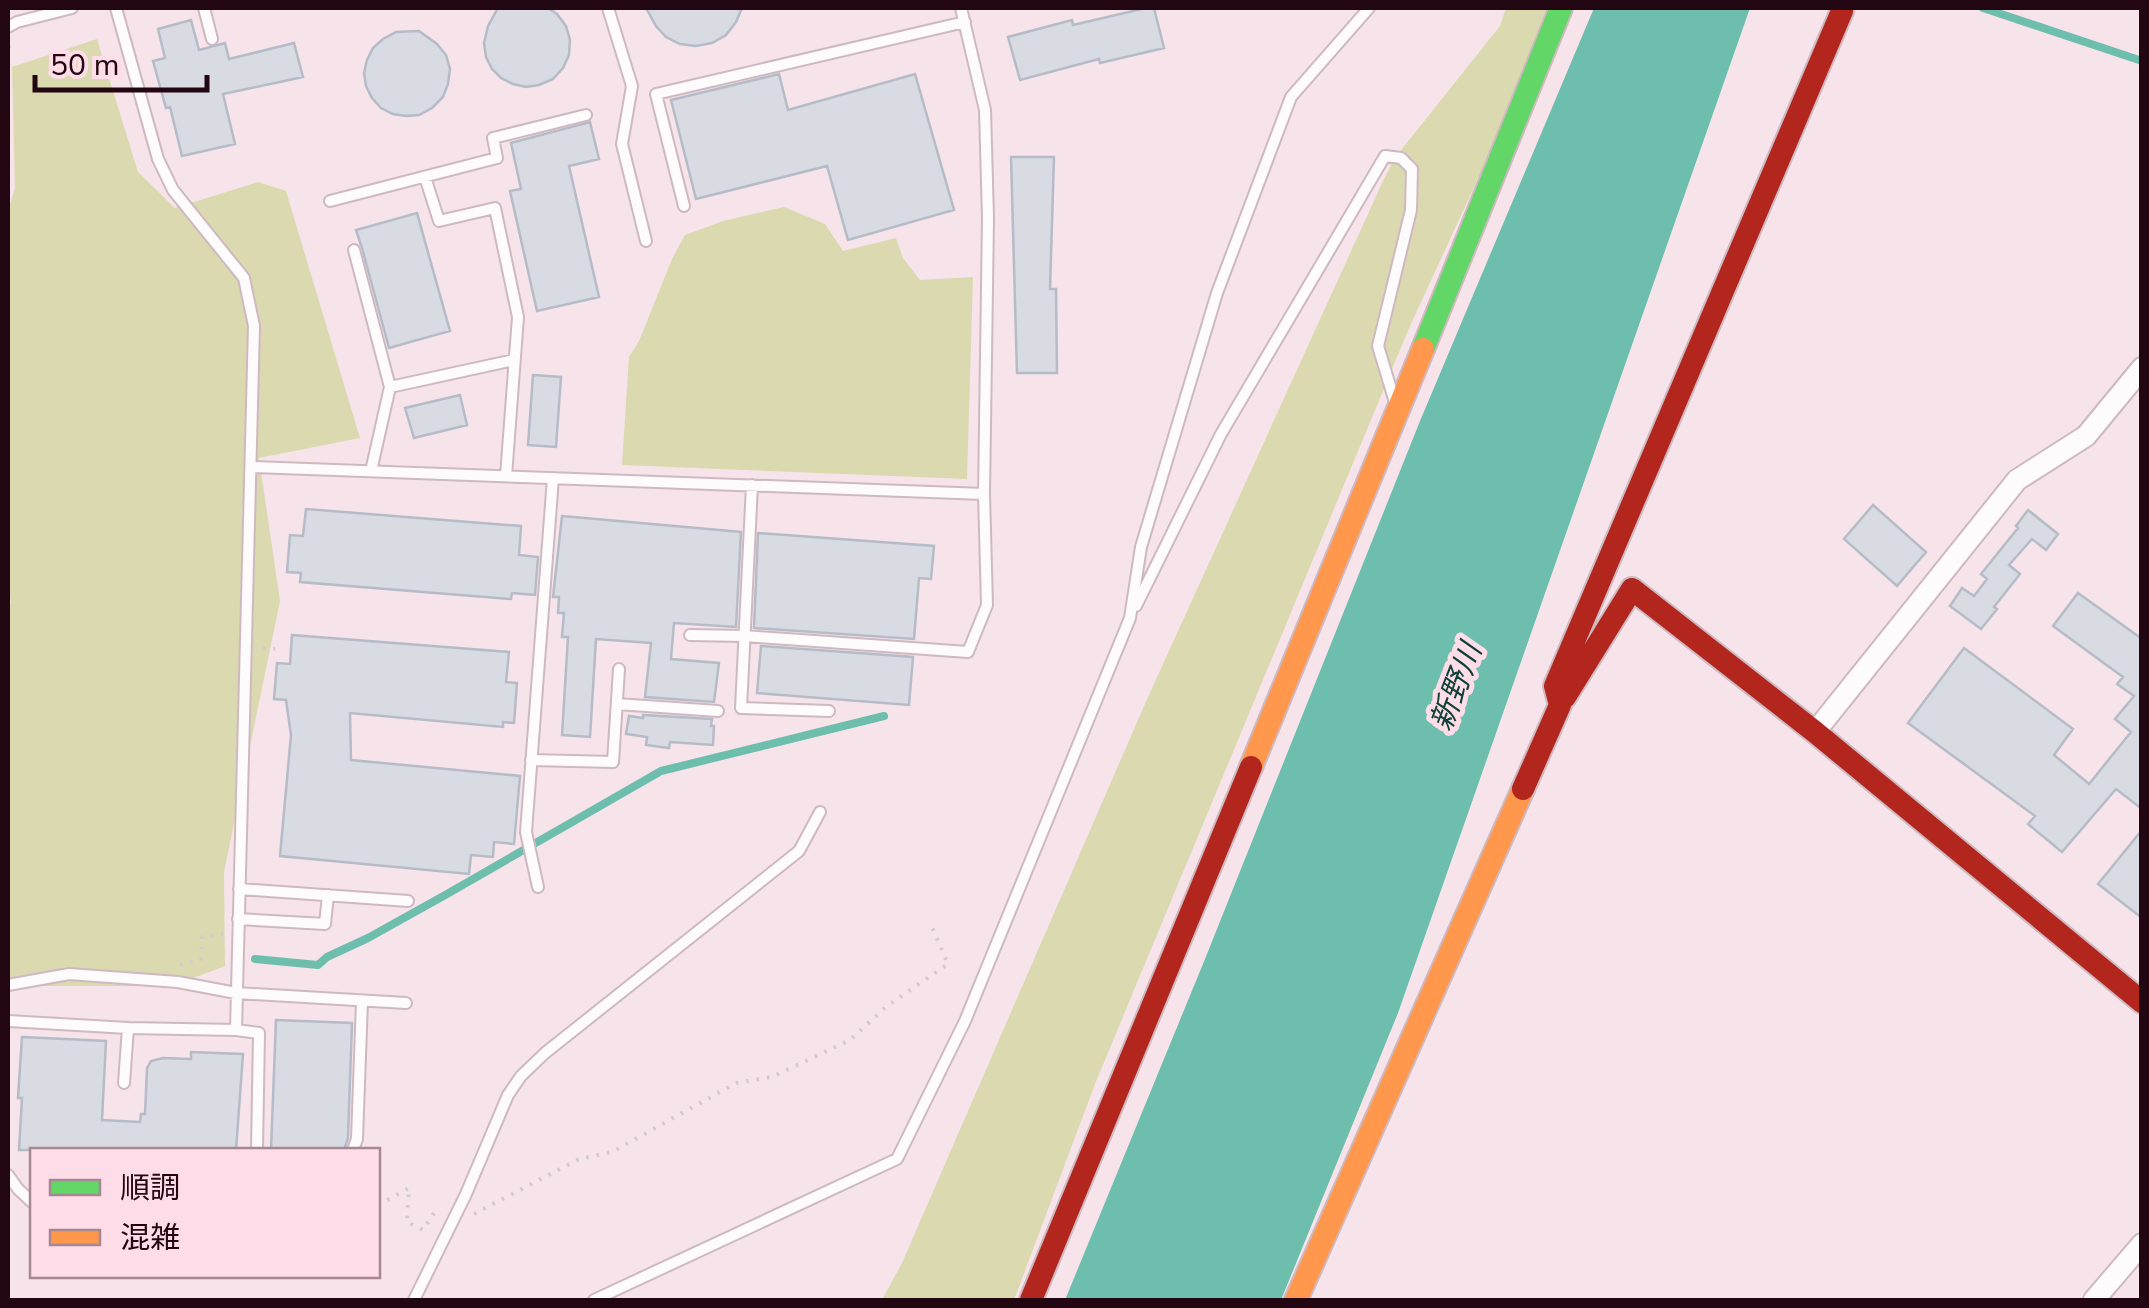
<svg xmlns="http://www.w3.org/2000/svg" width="2149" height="1308" viewBox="0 0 2149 1308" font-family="'Nunito Sans','Noto Sans JP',sans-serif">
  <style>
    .green { fill: #dbd9af }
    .water { fill: #6ebead }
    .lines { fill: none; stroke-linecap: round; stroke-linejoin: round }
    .stream { stroke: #6ebead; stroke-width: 8 }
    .building { fill: #d9dbe3; stroke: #b5bcc7; stroke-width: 2.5 }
    .lane-casing { stroke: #cfb9c1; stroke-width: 14 }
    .street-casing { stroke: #cfb9c1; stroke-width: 24 }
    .fast-casing { stroke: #cfb9c1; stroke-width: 26 }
    .slow-casing { stroke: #cfb9c1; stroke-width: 26 }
    .jam-casing { stroke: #cfb9c1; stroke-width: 26 }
    .path { stroke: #d1cbcd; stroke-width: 4; stroke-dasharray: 2.5 8; stroke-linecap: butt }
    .lane { stroke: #fefbfc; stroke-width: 10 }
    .street { stroke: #fefbfc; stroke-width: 20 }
    .fast { stroke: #63d668; stroke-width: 22 }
    .slow { stroke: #ff974d; stroke-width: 22 }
    .jam { stroke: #b3261e; stroke-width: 22 }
    .labels { text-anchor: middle; stroke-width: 10; stroke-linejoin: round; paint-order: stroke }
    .water-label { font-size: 30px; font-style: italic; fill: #0d4136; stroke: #fedce8 }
  </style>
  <rect width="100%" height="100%" fill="#f6e4ea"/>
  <!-- green -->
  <path class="green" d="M1506 8H1547L1510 109 1410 326 1095 1084 1014 1300H882L902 1263 1148 697 1383 181 1394 159 1500 26Z
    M97 39 138 172 175 208 258 182 286 191 360 438 259 458 280 601 224 872 225 966 177 984 153 986H8V608L11 603 8 584V211L15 188 12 67Z
    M784 207 825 224 843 251 896 238 903 258 920 280 973 277 967 479 622 465 629 357 639 341 672 259 685 235 723 221Z"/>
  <!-- water -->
  <path class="water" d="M1594 8H1750L1398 1013 1281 1300H1065L1205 959 1420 421Z"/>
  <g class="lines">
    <!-- stream -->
    <path class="stream" d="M1983 8 2142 61
      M255 959 318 965 327 957 368 938 447 894 661 771 884 716"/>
  </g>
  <!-- building -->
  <path class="building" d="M498 8H548L557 14 566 26 570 40 569 55 563 68 553 79 539 85 526 87 513 84 501 78 492 69 486 57 484 43 488 26Z
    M646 8H742L736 22 726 35 712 43 696 46 680 44 666 37 656 26Z
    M1146 8H1154L1164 48 1100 63 1099 59 1020 80 1008 37 1072 20 1073 25Z
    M191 20 199 50 225 43 229 59 294 43 303 77 223 94 235 144 182 156 170 107 166 108 153 61 165 58 158 29Z
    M419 31 437 44 446 55 450 69 448 84 443 97 432 108 419 115 406 116 393 114 381 108 372 98 366 86 364 73 367 60 373 48 383 39 396 32Z
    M779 74 788 110 915 74 954 210 848 240 827 166 696 199 671 100Z
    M590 122 599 159 569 166 599 297 537 311 510 191 521 189 511 143Z
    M1011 157H1054L1050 289H1056L1057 373H1017Z
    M417 213 450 331 389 348 362 248 356 230Z
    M533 375 561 377 556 447 528 445Z
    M460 395 467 425 414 438 405 408Z
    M1873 505 1926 552 1897 586 1844 539Z
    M306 509 521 526 519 555 538 557 535 595 512 593 511 599 300 582 301 573 287 572 290 535 303 536Z
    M2028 510 2058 534 2046 550 2032 539 2009 565 2020 574 1994 607 1997 609 1981 629 1950 606 1962 588 1974 596 1987 579 1981 574 2018 528 2016 526Z
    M562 516 741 532 736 627 674 623 671 659 719 663 714 702 645 697 651 643 596 639 590 737 562 735 568 637H562L564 613H558L559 597H553Z
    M758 533 934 546 931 579 919 578 914 639 754 628Z
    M2078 593 2142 639V809L2116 789 2062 852 2028 824 2035 816 1908 723 1964 648 2073 729 2054 755 2089 784 2131 732 2115 719 2134 696 2117 684 2123 677 2053 626Z
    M292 635 509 652 506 682 517 683 514 723 503 722V727L350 713 351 760 520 776 514 844 494 842 493 857 471 855 469 874 280 856 291 735 286 700 274 699 277 663 290 664Z
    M761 646 913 657 909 705 757 693Z
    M643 715 712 719 711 726H714L713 745 670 742 669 748 646 745 647 737 626 734 629 716 643 718Z
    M2142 830V918L2098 884Z
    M276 1020 352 1023 348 1138 344 1150H271Z
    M22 1037 106 1041 102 1120 140 1122 141 1114H145L147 1068 151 1061 163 1058 191 1059V1052L243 1054 236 1150H19L22 1098H18Z"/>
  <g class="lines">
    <defs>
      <path id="lane" d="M116 8 158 159 173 190 244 278 254 326 236 1030
        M204 8 212 39
        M608 8 632 86 622 144 646 241
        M8 27 17 22 72 8
        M425 177 439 221 495 208 518 317 506 476
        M330 201 497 158 493 138 586 115
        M684 206 656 94 965 22
        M354 250 390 387
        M251 467 984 494
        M371 471 390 387 514 360
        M752 485 741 708 829 711
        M1136 606 1221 434 1385 156 1401 158 1412 169 1411 210 1378 346 1394 399
        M690 635 744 636 968 652 987 605 984 494 988 218 985 110 961 8
        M617 704 718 711
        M531 760 613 762 619 669
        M538 887 526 832 553 478
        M239 889 408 901
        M238 919 325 924 328 895
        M8 985 69 974 178 982 236 993 406 1003
        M8 1021 128 1028 236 1030 259 1033 257 1150
        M124 1083 128 1028
        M353 1150 357 1139 362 1001
        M8 1175 18 1189 32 1202
        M414 1300 466 1194 508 1095 521 1076 545 1053 799 851 820 812
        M594 1300 897 1159 965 1021 1130 618 1141 547 1217 293 1291 97 1369 8"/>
      <path id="street" d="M1815 732 2017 480 2086 436 2142 368
        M2094 1300 2142 1244"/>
      <path id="fast" d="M1423 349 1561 8"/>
      <path id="slow" d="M1251 767 1423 349
        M1296 1300 1523 789"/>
      <path id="jam" d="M1565 697 1632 589 1815 732 2142 1002
        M1523 789 1560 705 1555 686 1842 11
        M1031 1300 1251 767"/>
    </defs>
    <!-- lane casing -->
    <use href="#lane" class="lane-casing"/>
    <!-- street casing -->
    <use href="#street" class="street-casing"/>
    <!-- fast casing -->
    <use href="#fast" class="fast-casing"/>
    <!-- slow casing -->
    <use href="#slow" class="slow-casing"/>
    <!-- jam casing -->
    <use href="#jam" class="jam-casing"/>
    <!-- path -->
    <path class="path" d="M8 47 15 51
      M263 648 275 649
      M180 965 201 959 202 937 224 934
      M378 1205 409 1188 407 1222 423 1230 434 1213 436 1214
      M474 1214 579 1159 612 1152 736 1083 772 1077 850 1040 887 1006 948 964 931 925"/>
    <!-- lane -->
    <use href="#lane" class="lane"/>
    <!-- street -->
    <use href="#street" class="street"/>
    <!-- fast -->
    <use href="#fast" class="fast"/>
    <!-- slow -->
    <use href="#slow" class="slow"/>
    <!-- jam -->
    <use href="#jam" class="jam"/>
  </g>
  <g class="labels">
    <!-- water labels -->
    <g class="water-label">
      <text transform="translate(1456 687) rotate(-69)" y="10">新野川</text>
    </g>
  </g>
  <!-- border -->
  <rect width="2149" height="1308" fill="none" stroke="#220713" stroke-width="20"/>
  <!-- legend -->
  <rect x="30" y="1148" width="350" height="130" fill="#fedce8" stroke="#a68793" stroke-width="2.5"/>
  <rect x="50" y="1180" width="50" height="15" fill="#63d668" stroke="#a68793" stroke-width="2.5"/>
  <text x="120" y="1198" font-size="30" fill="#220713">順調</text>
  <rect x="50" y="1230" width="50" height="15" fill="#ff974d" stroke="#a68793" stroke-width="2.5"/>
  <text x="120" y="1248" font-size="30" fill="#220713">混雑</text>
  <!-- scale -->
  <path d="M35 75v15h172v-15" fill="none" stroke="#220713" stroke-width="5"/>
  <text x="50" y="75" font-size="30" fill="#220713" stroke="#fedce8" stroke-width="8" paint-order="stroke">50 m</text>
</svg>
